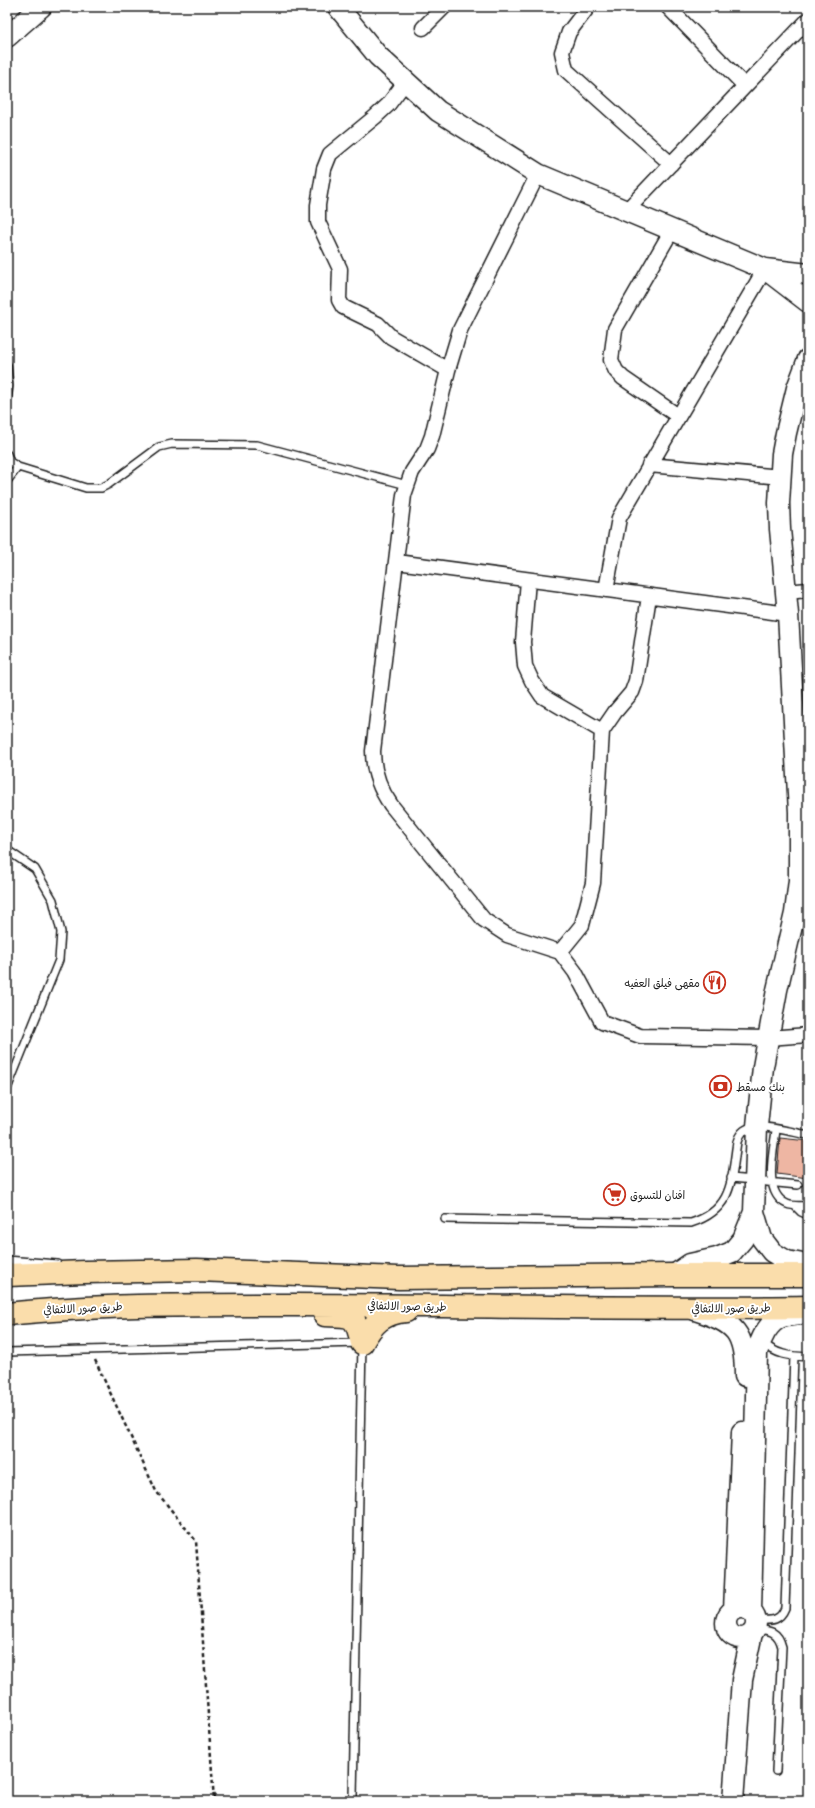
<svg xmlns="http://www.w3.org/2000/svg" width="815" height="1808" viewBox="0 0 815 1808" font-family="Sriracha,'Playpen Sans Arabic',sans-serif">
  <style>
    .building { fill: #eeb6a3; stroke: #1c1c1c }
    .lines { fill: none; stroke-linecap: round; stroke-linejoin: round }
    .lane-casing { stroke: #1c1c1c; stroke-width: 10 }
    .street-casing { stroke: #1c1c1c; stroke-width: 17 }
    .secondary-casing { stroke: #1c1c1c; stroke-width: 23 }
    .primary-casing { stroke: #1c1c1c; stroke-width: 25 }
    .path { stroke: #1c1c1c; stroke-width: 2.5; stroke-dasharray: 4 3; stroke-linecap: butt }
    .lane { stroke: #fff; stroke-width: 7 }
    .street { stroke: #fff; stroke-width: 14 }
    .secondary { stroke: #fff; stroke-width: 20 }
    .primary { stroke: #faddab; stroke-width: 22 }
    .labels { text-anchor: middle; stroke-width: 4; stroke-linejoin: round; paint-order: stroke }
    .poi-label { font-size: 11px; fill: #1c1c1c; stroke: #fff; text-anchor: start }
    .street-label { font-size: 11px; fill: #1c1c1c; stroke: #fff }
  </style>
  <rect width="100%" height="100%" fill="#fff"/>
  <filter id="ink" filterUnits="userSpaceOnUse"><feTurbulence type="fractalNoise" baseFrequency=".025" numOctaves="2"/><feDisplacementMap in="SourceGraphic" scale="8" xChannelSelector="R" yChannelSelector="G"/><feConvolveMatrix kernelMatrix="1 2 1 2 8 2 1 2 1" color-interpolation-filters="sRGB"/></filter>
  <g filter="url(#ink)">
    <!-- building -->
    <path class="building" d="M780 1138 808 1141V1178L777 1174Z"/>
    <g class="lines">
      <defs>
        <path id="lane" d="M7 365 9 386 7 400
          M7 454 10 462 18 467 86 488H101L109 484 159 447 172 444 257 445 407 485
          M7 481 18 467
          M7 850 35 869 53 900 61 932 59 960 7 1089
          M776 1130C774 1150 762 1193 787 1204 794 1207 801 1205 808 1206
          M731 1178 754 1180
          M767 1182 798 1185
          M795 1206 801 1212 808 1215
          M445 1219 691 1223C734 1209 731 1180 737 1142 739 1134 744 1129 752 1127 762 1124 796 1133 808 1135
          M7 1260 57 1264
          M762 1342C776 1355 789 1356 808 1357
          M7 1352 362 1343 353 1797
          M756 1620C769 1620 779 1623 785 1608L794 1356
          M754 1629C770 1630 778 1631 782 1647L776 1771"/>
        <path id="street" d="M588 7 569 32 562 52 566 70 671 164
          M668 7 745 86
          M423 28 444 7
          M406 81 388 105 375 117 330 154 324 169 318 205V222L340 269 339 300 343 307 378 324 391 337 448 370
          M538 174 460 330 448 370 432 436 427 449 412 472 404 495 373 751C373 771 379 788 391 805L484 920 507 935 560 952 575 972 602 1022 640 1036 768 1038 808 1035
          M626 211 808 20
          M672 230 615 329 611 360 616 371 623 378 678 416
          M649 465 781 477
          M397 562 788 614
          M528 580 523 642 525 666 532 681 542 696 602 731
          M606 590 619 518 765 269
          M786 592 808 590
          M560 952 582 925 593 883 602 731 615 712 632 692 636 681 649 596"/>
        <path id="secondary" d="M338 7 378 56 438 111 538 174 765 269 808 302
          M7 37 41 7
          M765 269 808 274
          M808 359 797 388 786 433 782 454 779 503 780 529 788 614 799 812V880L795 913 777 990 763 1067 757 1126 754 1212 762 1239 772 1252 787 1261 808 1265
          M674 1275 690 1264 717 1258 732 1252 743 1239 754 1212
          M695 1310C736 1323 745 1332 745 1376
          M726 1623a15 15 0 1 1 30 0a15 15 0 1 1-30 0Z
          M734 1610 742 1432
          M751 1612 757 1353C760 1340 768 1322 782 1317 790 1315 799 1314 807 1313
          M733 1801 742 1680 752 1633"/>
        <path id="primary" d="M7 1275 85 1272 197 1270 399 1278 674 1275H808
          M7 1314C102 1304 197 1305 293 1305 464 1305 636 1310 808 1307
          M325 1315C353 1316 355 1314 362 1343
          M362 1343C373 1323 383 1313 406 1311"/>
      </defs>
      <!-- lane casing -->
      <use href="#lane" class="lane-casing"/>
      <!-- street casing -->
      <use href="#street" class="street-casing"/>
      <!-- secondary casing -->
      <use href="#secondary" class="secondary-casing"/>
      <!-- primary casing -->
      <use href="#primary" class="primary-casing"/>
      <!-- path -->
      <path class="path" d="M95 1360 156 1491 196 1541 214 1801"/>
      <!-- lane -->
      <use href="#lane" class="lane"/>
      <!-- street -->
      <use href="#street" class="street"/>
      <!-- secondary -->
      <use href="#secondary" class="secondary"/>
      <!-- primary -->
      <use href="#primary" class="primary"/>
    </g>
  </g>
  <!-- icons -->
  <defs>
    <symbol id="restaurant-ring" viewBox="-11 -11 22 22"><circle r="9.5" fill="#fff" stroke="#c8321e" stroke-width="1.5"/><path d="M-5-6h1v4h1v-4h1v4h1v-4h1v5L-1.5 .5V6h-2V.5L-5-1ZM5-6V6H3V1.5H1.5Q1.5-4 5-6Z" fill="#c8321e"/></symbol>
    <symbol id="bank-ring" viewBox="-11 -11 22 22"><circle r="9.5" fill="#fff" stroke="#c8321e" stroke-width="1.5"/><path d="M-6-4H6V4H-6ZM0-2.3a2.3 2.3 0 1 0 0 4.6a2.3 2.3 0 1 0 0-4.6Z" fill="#c8321e"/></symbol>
    <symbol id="supermarket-ring" viewBox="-11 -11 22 22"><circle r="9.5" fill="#fff" stroke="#c8321e" stroke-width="1.5"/><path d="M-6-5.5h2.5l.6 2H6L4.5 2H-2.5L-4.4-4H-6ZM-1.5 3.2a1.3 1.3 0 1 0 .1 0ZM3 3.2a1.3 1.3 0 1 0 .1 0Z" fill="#c8321e"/></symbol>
  </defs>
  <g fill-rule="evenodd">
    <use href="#restaurant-ring" x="702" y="970" width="25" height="25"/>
    <use href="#bank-ring" x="708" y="1074" width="25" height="25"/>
    <use href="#supermarket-ring" x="602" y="1182" width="25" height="25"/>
  </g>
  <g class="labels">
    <!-- poi labels -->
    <g class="poi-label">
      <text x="700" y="987" text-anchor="end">مقهى فيلق العفيه</text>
      <text x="736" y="1091">بنك مسقط</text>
      <text x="630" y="1199">افنان للتسوق</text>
    </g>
    <!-- street labels -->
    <g class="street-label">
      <text transform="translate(407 1306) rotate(1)" y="4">طريق صور الالتفافي</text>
      <text transform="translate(83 1308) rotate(-3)" y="4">طريق صور الالتفافي</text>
      <text transform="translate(731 1308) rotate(-1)" y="4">طريق صور الالتفافي</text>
    </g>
  </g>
  <!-- margin -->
  <rect width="815" height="1808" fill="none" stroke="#fff" stroke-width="24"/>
  <rect x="12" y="12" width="791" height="1784" fill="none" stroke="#1c1c1c" stroke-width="1.5" filter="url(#ink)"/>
</svg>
